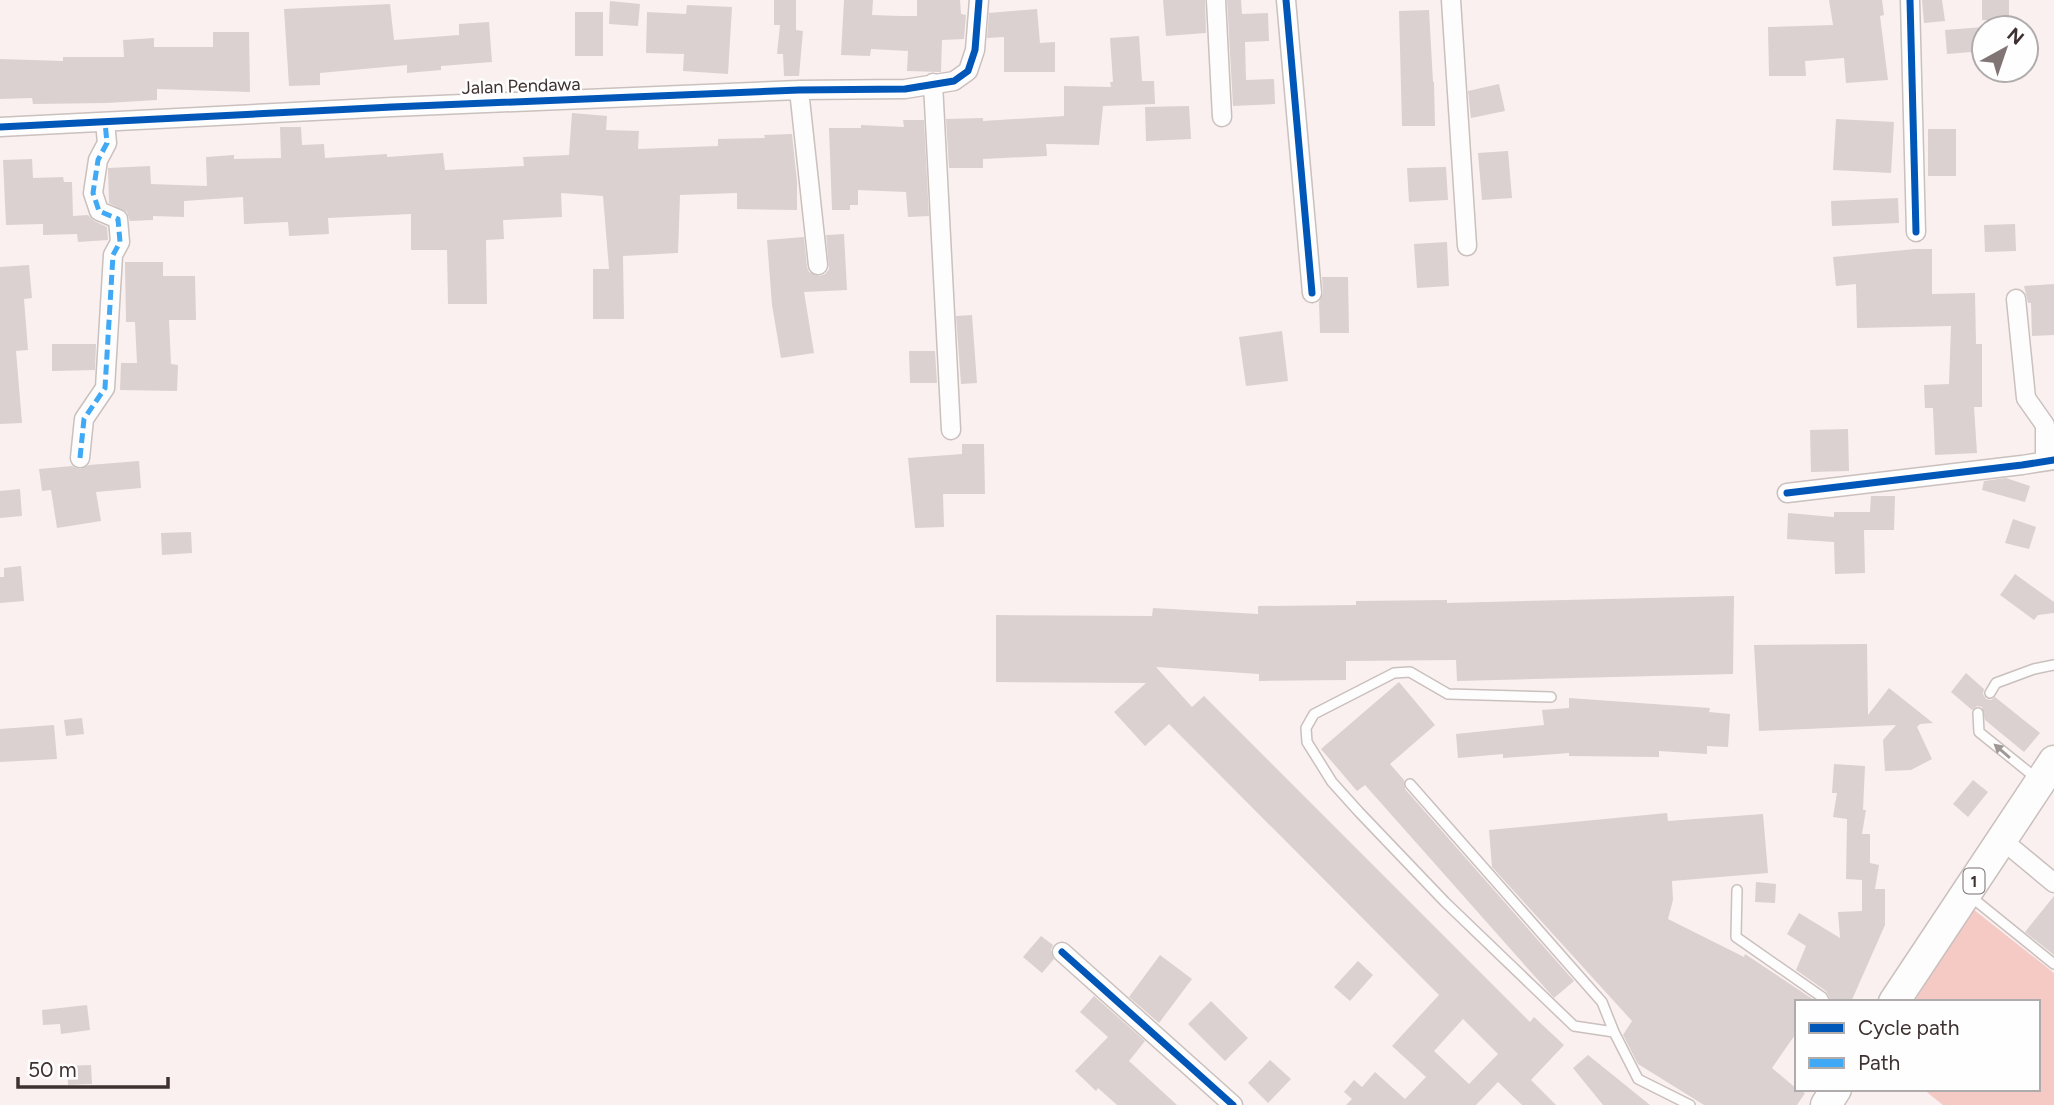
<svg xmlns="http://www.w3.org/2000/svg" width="2054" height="1105" viewBox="0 0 2054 1105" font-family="Figtree,sans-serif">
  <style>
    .green { fill: #f5cac5 }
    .building { fill: #dbd1d0; fill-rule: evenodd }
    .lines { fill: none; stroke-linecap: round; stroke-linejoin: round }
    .service-casing { stroke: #cac0be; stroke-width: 12 }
    .minor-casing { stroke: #cac0be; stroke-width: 21 }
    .trunk-casing { stroke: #cac0be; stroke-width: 33 }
    .service { stroke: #fefdfd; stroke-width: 9 }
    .minor { stroke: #fefdfd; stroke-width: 18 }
    .trunk { stroke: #fefdfd; stroke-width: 30 }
    .quiet { stroke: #3fa9f5; stroke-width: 5; stroke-dasharray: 10 5; stroke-linecap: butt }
    .cycleway-casing { stroke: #fefefe; stroke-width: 11 }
    .cycleway { stroke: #0057b8; stroke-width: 7 }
    .oneway { fill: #9e9897 }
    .labels { text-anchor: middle; stroke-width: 5; stroke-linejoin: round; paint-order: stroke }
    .shield { fill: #fefefe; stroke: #786f6e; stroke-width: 2 }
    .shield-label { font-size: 16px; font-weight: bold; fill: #3e3231 }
    .street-label { font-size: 18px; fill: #3e3231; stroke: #fefefe }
  </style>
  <rect width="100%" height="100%" fill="#faf0ef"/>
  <!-- green -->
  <path class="green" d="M1973 909 2054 973V1105H1943L1923 1089H2038V1002H1914Z"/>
  <!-- building -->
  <path class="building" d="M774 0H796V30L803 31 799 76H784L783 54H777L780 25H774Z
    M844 0H873L872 15 901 16H917V0H960L961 14 966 15 964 39 942 40 941 72H939L907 71 908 51 871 49 870 56 841 55Z
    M1163 0H1205L1206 33 1166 36Z
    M1227 0H1241L1242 14 1268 13 1269 41 1245 42 1246 80 1274 79 1275 104 1233 106Z
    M1829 0H1882L1884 15 1880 16 1888 80 1846 83 1844 58 1805 61 1806 76H1769L1768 27 1833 25Z
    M1922 0H1942L1945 21 1924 23Z
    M1982 0H2009V21L1982 20Z
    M610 1 640 4 638 26 609 24Z
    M390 4 394 40 459 35V24L489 22 492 62 441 66V70L407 73V65L320 73V85L289 86 284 9Z
    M687 5 732 7 728 74 683 71 684 54 646 53 647 12 686 14Z
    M1037 9 1040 43 1055 42V72H1004V37L987 38 989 13Z
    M1429 10 1433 82H1434L1435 126H1402L1399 11Z
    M575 12H603V56H575Z
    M1984 27V51L1947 54 1945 30Z
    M213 32H249L250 92 157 89V100L106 103 33 104 32 98 0 99V59L63 61V57H124L123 40 154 38V47H213Z
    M1139 36 1142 81H1154L1155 104 1103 106 1099 145 1046 144 1047 156 983 159V168H949L946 119 983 118V121L1064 116V86L1111 87 1110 82H1113L1110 38Z
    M1499 84 1505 111 1471 118 1468 91Z
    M1189 106 1191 139 1146 141 1145 107Z
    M572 113 607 116 606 130 639 131 638 149 718 146V139L765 138 764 135 792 134 797 181V210L737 209V193L680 195 678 253 623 256 624 319H593V269H609L603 196 561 193 562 217 503 220 504 239 486 240 487 304H448L447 250H411V214L328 218 329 234 289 236 288 222 244 224 243 197 184 201V217L153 216V220L130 221 127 212 109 203 108 168 150 166 151 184 207 186 206 157 234 155V159L281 158 280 127H301L302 145 324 144 325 158 387 154V157L443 153 445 170 524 166 523 157 569 155Z
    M1836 119 1894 122 1891 173 1833 170Z
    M903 120H924L929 216 908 217 906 192 858 190V205H850V210H832L829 128H861V125L904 127Z
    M1928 129H1956V176H1928Z
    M1508 151 1512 198 1482 200 1478 153Z
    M32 159 33 178 63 177 64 182H72L73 216 88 215 94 221 107 227 108 240 78 242 77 234 43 235V224L6 225 3 160Z
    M1446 167 1448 200 1409 202 1407 168Z
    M1898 198 1899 223 1832 226 1831 201Z
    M2015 224 2016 251 1985 252 1984 225Z
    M844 234 847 290 804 292 814 353 781 358 772 305 767 240 804 237 807 267 809 272 819 276 825 274 829 269 826 235Z
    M1447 242 1449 286 1417 288 1414 244Z
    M1915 249H1932V294L1975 293 1976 344H1982V407H1974L1977 453 1935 455 1933 408H1925L1924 385 1949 384 1951 326 1857 328 1856 284 1836 286 1833 257Z
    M125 262H163V276H195L196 320H169L171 364 178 365 177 391 120 390 121 363H137L135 322H126Z
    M29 265 32 298 24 299 28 350 16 351 22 423 0 424V267Z
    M1322 277H1348L1349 333H1320L1319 302 1323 293Z
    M2054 284V335L2032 336 2031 303H2028L2024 286Z
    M972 315 977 383 961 384 956 316Z
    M1282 331 1288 381 1246 386 1239 337Z
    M52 344H96L95 370 52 371Z
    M909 351H935L937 383H910Z
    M1848 429 1849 471 1811 472 1810 430Z
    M962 444H984L985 494H943L944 527 915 528 908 458 962 454Z
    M139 461 141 488 96 492 101 521 57 528 51 490 42 491 39 469 72 466 80 469 89 465Z
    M2006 478 2030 486 2025 502 1982 490 1984 481Z
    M20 489 22 516 0 518V491Z
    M1871 496H1895L1894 530H1864L1865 573 1835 574 1834 542 1787 539 1788 513 1834 517V512H1870Z
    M2013 519 2036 527 2029 549 2005 543Z
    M191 532 192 553 162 555 161 533Z
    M21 566 24 601 0 603V577H4V568Z
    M2015 574 2054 602V613L2038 615 2034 620 2000 595Z
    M1734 596 1733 674 1457 681 1456 660 1346 661V680L1259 681V674L1156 667 1192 707 1204 696 1530 1022 1534 1017 1564 1045 1531 1080 1556 1105H1522L1498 1082 1476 1105H1346L1352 1099 1344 1092 1354 1080 1362 1087 1375 1072 1405 1099 1426 1077 1392 1046 1439 995 1169 724 1145 746 1114 712 1146 683 996 682V615L1152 616 1153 608 1258 614V606L1356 605V601L1447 600V603ZM1463 1019 1498 1054 1469 1084 1434 1051Z
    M1867 644 1868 715 1889 688 1933 723 1920 724 1917 727 1932 759 1911 770 1885 771 1883 740 1896 725 1759 731 1754 645Z
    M1966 673 1984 689 1983 694 1986 699 1991 700 1995 697 2040 733 2024 752 1985 720 1982 707 1977 706 1972 710 1951 692Z
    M1399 682 1435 725 1390 764 1404 780 1405 789 1574 981 1554 998 1365 785 1357 791 1321 749Z
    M1569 698 1710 708 1709 712 1730 714 1728 747 1707 746V754L1659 751V757L1569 756V753L1503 758V754L1458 758 1456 734 1544 725 1542 710 1569 708Z
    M82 718 84 734 66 736 64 720Z
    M54 725 57 759 0 762V729Z
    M1834 764 1865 766 1863 810H1866L1862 834H1870V863L1879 865 1875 889H1885V925L1851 1002H1832L1826 991 1796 970 1806 946 1787 934 1799 913 1840 938 1838 912 1862 911V880L1846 879 1847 819 1833 817 1837 793H1832Z
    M1973 780 1988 792 1968 817 1953 804Z
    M1667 813 1668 821 1763 814 1768 873 1672 881 1673 900 1668 919 1744 957 1745 954 1817 1002H1797V1032L1772 1068 1797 1089 1805 1093 1797 1105H1704L1638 1064 1623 1035 1632 1021 1492 867 1489 830Z
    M1756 882 1776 884 1775 903 1755 902Z
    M2054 896V955L2025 932Z
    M1041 936 1053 945 1051 950 1054 959 1042 973 1023 957Z
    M1160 955 1192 979 1159 1023 1129 997Z
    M1358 961 1373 975 1350 1001 1334 987Z
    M1094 996 1145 1041 1129 1061 1177 1105H1117L1098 1088 1096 1091 1075 1071 1108 1037 1080 1012Z
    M1211 1001 1248 1038 1225 1061 1188 1024Z
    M87 1005 90 1030 61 1034 60 1024 43 1025 42 1010Z
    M1588 1055 1650 1105H1603L1573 1068Z
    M1270 1060 1291 1079 1268 1103 1248 1083Z
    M91 1065 92 1084 68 1085 67 1066Z"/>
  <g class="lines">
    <defs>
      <path id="service" d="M1990 693 1996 683 2034 669 2054 665
        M1551 697 1448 694 1410 672 1394 673 1314 714 1306 728 1307 742 1332 782 1359 812 1445 902 1574 1026 1614 1032 1638 1079 1690 1105
        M1978 713 1979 732 2036 778
        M1410 784 1602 1002 1614 1032
        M1737 890 1736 937 1822 997 1825 1002
        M1970 896 2054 964"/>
      <path id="minor" d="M1216 0 1222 117
        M1286 0 1312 293
        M1451 0 1467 246
        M1910 0 1916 232
        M933 83 951 430
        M799 90 818 265
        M0 127 392 107 799 90 905 89 954 81 968 71 975 50 979 0
        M2016 299 2026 398 2045 425V459
        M80 458 84 419 105 388 113 255 120 242 118 219 99 211 93 193 98 160 107 143 105 122
        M1787 493 2022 465 2054 460
        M2001 839 2054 883
        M1062 952 1233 1105"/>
      <path id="trunk" d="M1894 1002 2054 761
        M1826 1105 1836 1089"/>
    </defs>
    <!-- service casing -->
    <use href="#service" class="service-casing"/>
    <!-- minor casing -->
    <use href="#minor" class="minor-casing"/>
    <!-- trunk casing -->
    <use href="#trunk" class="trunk-casing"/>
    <!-- service -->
    <use href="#service" class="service"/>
    <!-- minor -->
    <use href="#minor" class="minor"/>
    <!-- trunk -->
    <use href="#trunk" class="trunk"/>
    <!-- quiet -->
    <path class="quiet" d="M80 458 84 419 105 388 113 255 120 242 118 219 99 211 93 193 98 160 107 143 105 122"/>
    <defs>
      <path id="cycleway" d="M1286 0 1312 293
        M1910 0 1916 232
        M0 127 392 107 799 90 905 89 954 81 968 71 975 50 979 0
        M1787 493 2022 465 2054 460
        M1062 952 1233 1105"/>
    </defs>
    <!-- cycleway casing -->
    <use href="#cycleway" class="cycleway-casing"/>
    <!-- cycleway -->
    <use href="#cycleway" class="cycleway"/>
  </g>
  <!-- one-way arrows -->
  <defs><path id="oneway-solid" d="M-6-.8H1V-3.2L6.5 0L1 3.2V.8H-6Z" transform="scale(1.75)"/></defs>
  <use class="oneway" href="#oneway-solid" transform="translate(2002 751) rotate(-139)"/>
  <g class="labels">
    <!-- shield labels -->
    <rect class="shield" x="1963.5" y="868.5" width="21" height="25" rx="5"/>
    <g class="shield-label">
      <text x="1974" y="887">1</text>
    </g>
    <!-- street labels -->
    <g class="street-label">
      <text transform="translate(521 86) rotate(-2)" y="6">Jalan Pendawa</text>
    </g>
  </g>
  <!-- legend -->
  <rect x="1795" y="1000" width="245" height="91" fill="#fefefe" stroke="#b1acac" stroke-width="2"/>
  <rect x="1809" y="1023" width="35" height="10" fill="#0057b8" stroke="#b1acac" stroke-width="2"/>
  <text x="1858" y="1035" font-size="21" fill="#3e3231">Cycle path</text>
  <rect x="1809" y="1058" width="35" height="10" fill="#3fa9f5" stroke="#b1acac" stroke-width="2"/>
  <text x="1858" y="1070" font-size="21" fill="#3e3231">Path</text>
  <!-- north arrow -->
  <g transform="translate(2005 49) rotate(40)"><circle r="33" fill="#fefefe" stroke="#b1acac" stroke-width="2"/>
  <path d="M0-5L12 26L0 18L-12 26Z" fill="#807474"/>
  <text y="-10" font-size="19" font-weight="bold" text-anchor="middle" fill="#3e3231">N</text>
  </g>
  <!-- scale -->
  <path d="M18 1077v10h150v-10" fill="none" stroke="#3e3231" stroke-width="3.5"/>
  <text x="28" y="1077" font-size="21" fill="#3e3231" stroke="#fefefe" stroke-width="5" paint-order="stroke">50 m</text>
</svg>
